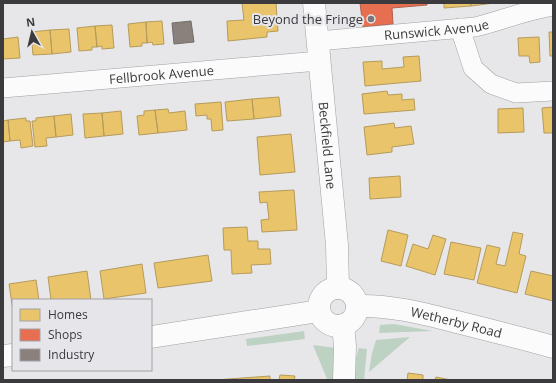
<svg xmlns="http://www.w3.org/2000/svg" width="556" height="383" viewBox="0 0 556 383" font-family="'Open Sans',sans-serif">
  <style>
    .green { fill: #bed2c3 }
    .homes { fill: #e9c46a; stroke: #b59b5c }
    .shops { fill: #e76f51; stroke: #b35f4b }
    .industry { fill: #8a817c; stroke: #726c69 }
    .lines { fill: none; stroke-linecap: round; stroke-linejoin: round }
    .minor-casing { stroke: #a0a0a2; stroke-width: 20 }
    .tertiary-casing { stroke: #a0a0a2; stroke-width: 23 }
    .secondary-casing { stroke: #a0a0a2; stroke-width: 23 }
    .minor { stroke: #fbfbfc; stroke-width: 19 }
    .tertiary { stroke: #fbfbfc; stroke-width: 22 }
    .secondary { stroke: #fbfbfc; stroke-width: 22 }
    .poi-dot { fill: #777779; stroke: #e6e6ea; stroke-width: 1.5 }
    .labels { text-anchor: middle; stroke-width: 4; stroke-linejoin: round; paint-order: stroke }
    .poi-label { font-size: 13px; fill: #3b3b3d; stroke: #e6e6ea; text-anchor: end }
    .street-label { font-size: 13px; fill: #3b3b3d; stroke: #e6e6ea }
  </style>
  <rect width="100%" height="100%" fill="#e7e7e9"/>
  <!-- green -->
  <path class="green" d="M394 324 433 331 379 333 380 325Z
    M304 331 305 339 247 346 246 339Z
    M410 337 369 372 372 353 376 340Z
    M313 345 336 348 335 379H327Z
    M359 348 367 349 364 380H354L355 361Z"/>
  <!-- homes -->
  <path class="homes" d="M242 3H276L278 31 267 32V37L228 41 227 21 244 20Z
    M444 3H471V6L444 8Z
    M471 3H494L471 6Z
    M162 21 164 44 153 45 152 42 147 43 146 22Z
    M146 22 147 43H142V46L130 47 128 24Z
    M112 25 114 48 102 49V46L97 47 95 26Z
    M95 26 97 47H92V50L79 51 77 28Z
    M69 29 71 52 52 54 50 30Z
    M50 30 52 54 33 55 31 32Z
    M549 32H553V56H550Z
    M18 37 20 58 3 59V39Z
    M539 37 540 62 530 63 529 56H519L518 38Z
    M419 56 421 81 365 86 363 62 382 61V69L404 67 403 57Z
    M387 91 388 95 402 94V100L414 99 415 110 364 114 362 94Z
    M279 97 281 116 254 119 252 99Z
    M252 99 254 119 227 121 225 102Z
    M221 102 223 130 212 131 211 119H207V115L196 116 195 104Z
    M553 107V133H544L542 108Z
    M523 108 524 132 498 133V109Z
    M168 109 169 113 185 111 187 130 158 133 155 110Z
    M155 110 158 133 139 135 137 116 144 115V111Z
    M121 111 123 134 104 136 102 113Z
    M102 113 104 136 85 138 83 114Z
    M71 114 73 135 56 137 54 116Z
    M54 116 56 137 46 138 47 146 35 147 32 121H36V118Z
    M26 118V121H30L33 146 21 148 20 140 10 141 8 120Z
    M8 120 10 141 3 142V121Z
    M394 123 395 128 411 126 414 144 392 147V152L367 155 364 127Z
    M291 134 295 172 260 175 257 137Z
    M400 176 401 197 370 199 369 178Z
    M294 190 297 230 262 232 261 220 269 219 267 202 260 203 259 192Z
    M247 227 248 241H258V249H270L271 264 251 265 252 273 232 274 231 250H224L223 228Z
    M388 230 408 235 401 266 381 261Z
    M513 232 523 234 519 254 526 256 517 293 477 283 487 245 500 248 496 264 505 266Z
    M433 235 446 239 435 275 406 266 413 244 428 249Z
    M451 242 481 248 474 280 444 274Z
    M208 255 212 281 158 288 154 263Z
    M142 264 146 293 104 299 100 271Z
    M87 271 91 300H51L48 277Z
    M531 271 553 276V301L525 294Z
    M36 280 39 300H13V311L9 284Z
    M408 373 423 375V380H407Z
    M280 375 295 376 294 380H279Z
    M270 376V380H215Z
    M436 377 451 380H435Z"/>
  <!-- shops -->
  <path class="shops" d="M360 3H427V5L392 8 393 24 363 27Z"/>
  <!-- industry -->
  <path class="industry" d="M191 21 194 42 174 44 172 23Z"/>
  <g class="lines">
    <defs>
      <g id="minor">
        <path d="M460 28 473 68 491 84 516 93 553 91"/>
        <path id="s1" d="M318 41 475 27C501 21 526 10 553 6"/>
        <path id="s2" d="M3 88 319 61"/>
      </g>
      <g id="tertiary">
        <path id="s3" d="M314 3 337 245 338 288"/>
        <path d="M343 325 345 346 344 380"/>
      </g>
      <g id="secondary">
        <circle cx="338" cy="307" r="19"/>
        <path id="s4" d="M357 306C392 305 425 314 457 322 489 330 521 338 553 347"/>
        <path d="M151 337 319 311"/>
        <path d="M3 356 13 355"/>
      </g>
    </defs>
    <!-- minor casing -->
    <use href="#minor" class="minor-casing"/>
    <!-- tertiary casing -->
    <use href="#tertiary" class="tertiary-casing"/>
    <!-- secondary casing -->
    <use href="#secondary" class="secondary-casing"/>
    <!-- minor -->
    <use href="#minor" class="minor"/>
    <!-- tertiary -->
    <use href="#tertiary" class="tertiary"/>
    <!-- secondary -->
    <use href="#secondary" class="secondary"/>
  </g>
  <!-- markers -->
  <circle class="poi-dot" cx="371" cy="19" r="4"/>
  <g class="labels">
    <!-- poi labels -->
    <g class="poi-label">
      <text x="363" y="24">Beyond the Fringe</text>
    </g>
    <!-- street labels -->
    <g class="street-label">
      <text dy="5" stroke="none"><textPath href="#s1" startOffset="119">Runswick Avenue</textPath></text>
      <text dy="5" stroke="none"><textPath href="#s2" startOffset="159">Fellbrook Avenue</textPath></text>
      <text dy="5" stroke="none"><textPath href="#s3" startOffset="143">Beckfield Lane</textPath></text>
      <text dy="5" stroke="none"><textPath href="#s4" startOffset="101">Wetherby Road</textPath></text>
    </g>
  </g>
  <!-- border -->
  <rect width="556" height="383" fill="none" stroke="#3b3b3d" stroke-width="8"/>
  <!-- legend -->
  <rect x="12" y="299" width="140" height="72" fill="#e6e6ea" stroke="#a2a2a5"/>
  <rect x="20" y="309" width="20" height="12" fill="#e9c46a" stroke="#a2a2a5"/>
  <text x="48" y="319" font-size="12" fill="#3b3b3d">Homes</text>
  <rect x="20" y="329" width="20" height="12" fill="#e76f51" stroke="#a2a2a5"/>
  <text x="48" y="339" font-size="12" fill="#3b3b3d">Shops</text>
  <rect x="20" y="349" width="20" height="12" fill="#8a817c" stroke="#a2a2a5"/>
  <text x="48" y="359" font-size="12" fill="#3b3b3d">Industry</text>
  <!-- north arrow -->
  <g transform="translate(32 32) rotate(352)" stroke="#e6e6ea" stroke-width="3" paint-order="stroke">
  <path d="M0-3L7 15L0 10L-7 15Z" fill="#3b3b3d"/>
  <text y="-6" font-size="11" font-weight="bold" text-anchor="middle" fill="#3b3b3d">N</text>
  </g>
</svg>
